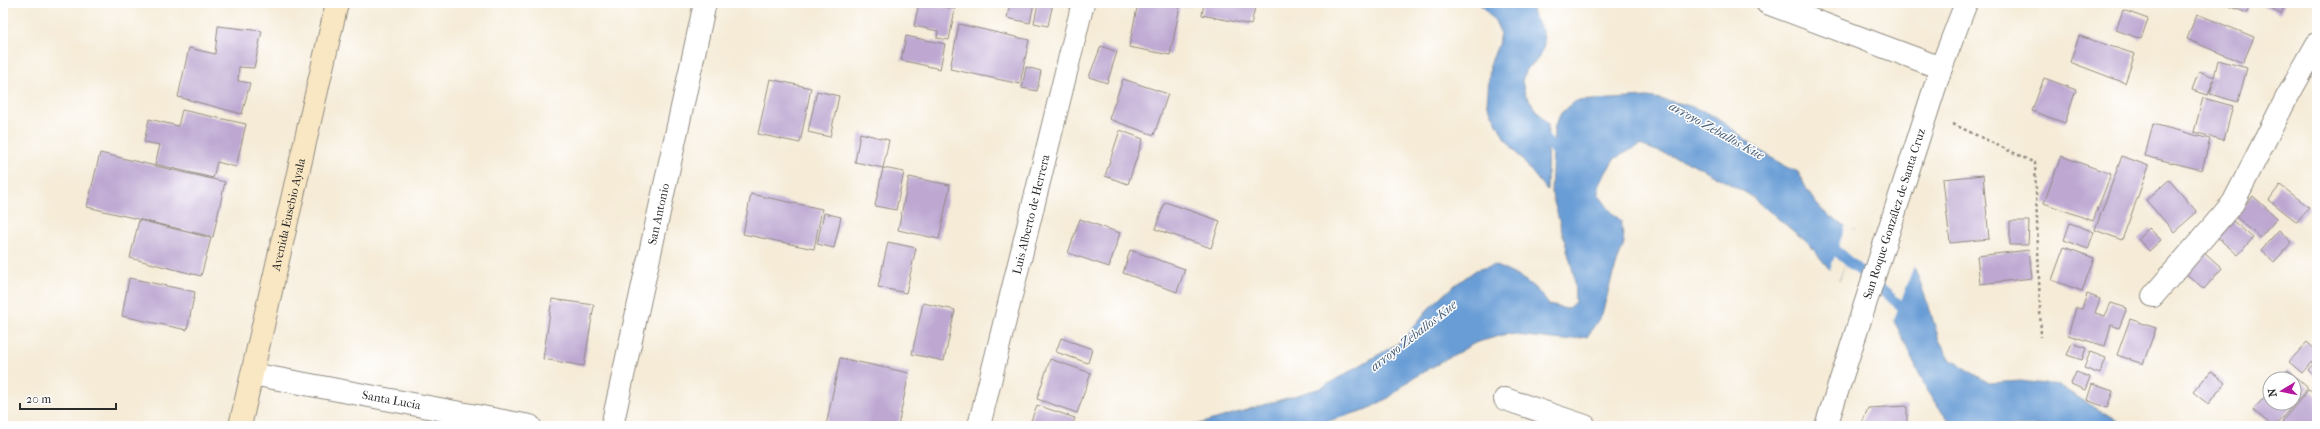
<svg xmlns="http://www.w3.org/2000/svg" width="2320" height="429" viewBox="0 0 2320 429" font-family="'IM FELL French Canon',serif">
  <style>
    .water { fill: #699dd5; stroke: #4a6480 }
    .pier { fill: #f5ebd7 }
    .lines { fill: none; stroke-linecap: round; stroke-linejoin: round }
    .stream { stroke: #699dd5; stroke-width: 10 }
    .building { fill: #bea8d2 }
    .street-casing { stroke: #908b81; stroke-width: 24 }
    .secondary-casing { stroke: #908b81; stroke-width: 24 }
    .path { stroke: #908b81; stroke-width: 2.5; stroke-dasharray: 3 3; stroke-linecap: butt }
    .street { stroke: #fff; stroke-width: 22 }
    .secondary { stroke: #f9e7c3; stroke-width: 22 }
    .labels { text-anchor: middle; stroke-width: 3; stroke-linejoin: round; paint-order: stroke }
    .street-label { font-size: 12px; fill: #2b2b2b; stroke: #fff }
    .water-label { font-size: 13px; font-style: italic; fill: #475e77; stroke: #fff }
  </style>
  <rect width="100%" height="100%" fill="#fff"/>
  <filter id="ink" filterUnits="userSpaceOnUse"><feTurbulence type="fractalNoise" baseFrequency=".025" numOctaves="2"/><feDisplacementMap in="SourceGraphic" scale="8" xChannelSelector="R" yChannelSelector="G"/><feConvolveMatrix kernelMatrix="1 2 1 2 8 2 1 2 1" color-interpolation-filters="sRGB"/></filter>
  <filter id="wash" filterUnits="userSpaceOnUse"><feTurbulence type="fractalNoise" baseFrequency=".012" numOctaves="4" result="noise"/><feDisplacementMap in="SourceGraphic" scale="16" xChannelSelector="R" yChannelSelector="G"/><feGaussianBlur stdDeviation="0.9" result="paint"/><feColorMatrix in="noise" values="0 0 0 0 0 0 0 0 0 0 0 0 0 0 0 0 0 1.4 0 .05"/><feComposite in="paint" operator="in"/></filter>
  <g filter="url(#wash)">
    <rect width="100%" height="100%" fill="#f5ebd7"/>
    <!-- water -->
    <path class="water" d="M1479 3H1532C1531 18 1537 18 1541 29 1549 46 1540 60 1526 69L1522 81 1525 94 1548 125 1547 191 1504 137 1487 104 1490 64 1498 45 1500 32 1495 21Z
      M1648 97C1672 101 1695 105 1716 118 1745 136 1764 158 1798 172 1814 205 1822 215 1855 231L1839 281 1808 243 1748 194 1691 163 1640 145 1614 159 1599 184V195L1609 209 1621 221 1624 243 1612 277 1602 314 1587 337 1563 340 1506 334 1475 343 1411 379 1390 397 1368 409 1312 426H1192L1321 388 1402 341 1428 309 1451 288 1476 270 1494 265C1520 277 1532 281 1549 305L1567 309 1575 302 1574 275 1551 191 1554 128 1561 113 1576 101Z
      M1908 250 1929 307 1939 340 1951 360 1989 383 2021 381 2059 386 2126 426H1955C1923 398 1910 347 1888 310Z"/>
    <!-- pier -->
    <path class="pier" d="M1846 225 1857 232 1838 283 1829 272Z
      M1907 248 1910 249 1915 263 1893 322 1886 309Z"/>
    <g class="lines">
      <!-- stream -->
      <path class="stream" d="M1539 133 1561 156
        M1835 250 1901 306"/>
    </g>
    <g id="blocks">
      <!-- building -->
      <path class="building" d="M919 3 955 9 949 40 937 38 938 31 914 26Z
        M1010 3H1034L1030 23 1007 18Z
        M1038 3H1053L1048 26 1034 23Z
        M1138 3H1190L1189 7 1180 6 1170 55 1129 47Z
        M1204 3H1256L1251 25 1202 15Z
        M2221 3H2250L2247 13Z
        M2263 3H2286L2281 14 2262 5Z
        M2123 10 2148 19 2141 39 2116 30Z
        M2197 14 2254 37 2243 63 2187 39Z
        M959 24 1029 40 1020 84 950 69Z
        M218 26 262 31 254 68 239 67 238 81 250 83 242 114 178 97 189 48 215 54Z
        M906 36 945 44 940 69 901 60Z
        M2079 36 2135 54 2125 83 2070 62Z
        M1101 46 1117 52 1107 83 1089 77Z
        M2218 60 2247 68 2238 102 2210 94 2214 79 2208 95 2192 90 2199 71 2214 77Z
        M1026 67 1041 71 1037 91 1022 88Z
        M2044 78 2076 90 2065 123 2032 111Z
        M770 79 811 88 800 143 758 134Z
        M1123 79 1168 94 1154 135 1109 119Z
        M817 91 839 96 830 137 808 132Z
        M2203 98 2233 106 2224 140 2194 132Z
        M182 110 246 124 236 167 217 162 213 178 155 164 160 145 144 142 149 119 178 126Z
        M2153 124 2210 139 2202 170 2145 156Z
        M1120 130 1143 139 1128 184 1105 176Z
        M860 133 889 140 883 168 855 162Z
        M100 153 225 182 213 237 87 207Z
        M2061 156 2111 174 2093 221 2044 203Z
        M2122 156 2149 166 2122 240 2095 230Z
        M883 168 904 172 896 210 875 206Z
        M1983 175 1989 239 1950 243 1943 179Z
        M909 177 950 185 939 239 898 230Z
        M2169 180 2197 212 2174 232 2146 200Z
        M2280 185 2309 207 2297 222 2269 200Z
        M751 194 822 209 814 249 743 234Z
        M2253 196 2277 218 2260 238 2235 216Z
        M1165 202 1220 221 1211 248 1155 229Z
        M824 213 841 217 834 248 817 244Z
        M1080 219 1120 233 1109 267 1068 253Z
        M139 220 211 238 201 276 130 258Z
        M2010 221H2029L2028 245H2010Z
        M2233 221 2253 238 2238 255 2218 238Z
        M2070 223 2094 232 2088 249 2064 240Z
        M2149 228 2161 240 2149 251 2138 239Z
        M2279 230 2292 242 2274 262 2261 250Z
        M888 242 916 248 906 293 878 287Z
        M2064 247 2094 258 2082 291 2052 280Z
        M1130 250 1185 269 1177 292 1123 273Z
        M2029 250 2032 278 1980 284 1977 256Z
        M2203 251 2222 268 2204 289 2184 272Z
        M129 278 195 292 187 330 122 316Z
        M2087 294 2100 299 2095 313 2105 316 2111 303 2127 308 2119 328 2111 325 2105 346 2068 335 2076 308 2082 309Z
        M552 299 594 305 584 366 543 359Z
        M923 303 955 310 944 361 912 354Z
        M2130 319 2156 328 2143 364 2117 355Z
        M1061 338 1092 349 1088 363 1056 352Z
        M2307 342 2317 351V356L2302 373 2289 362Z
        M2072 343 2086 348 2082 360 2067 355Z
        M2090 352 2106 358 2100 374 2084 368Z
        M840 358 909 373 898 426H826Z
        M1050 359 1091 373 1077 413 1037 399Z
        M2317 359V378L2308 370Z
        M2288 370 2308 388 2275 426H2272L2253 410 2270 391V403H2294V379H2280Z
        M2211 371 2225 383 2208 404 2193 392Z
        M2076 372 2090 377 2085 390 2071 384Z
        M2092 384 2113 391 2107 408 2087 400Z
        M2309 389 2317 396V426H2287L2282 421Z
        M1037 405 1075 418 1072 426H1029Z
        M1907 406V426H1861L1868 408Z"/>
    </g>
  </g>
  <g filter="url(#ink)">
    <use href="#blocks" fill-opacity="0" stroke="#908b81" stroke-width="1"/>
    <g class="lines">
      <defs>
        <g id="street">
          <path d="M1767 3 1941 68"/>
          <path d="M2153 296 2233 203 2286 99 2317 44"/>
          <path id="s1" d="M252 374 530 426"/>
          <path d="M1505 399 1585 426"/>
          <path id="s2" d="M612 426 705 3"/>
          <path id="s3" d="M979 426 1083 3"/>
          <path id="s4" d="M1826 426 1941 68 1966 3"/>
        </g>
        <g id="secondary">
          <path id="s5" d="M240 426 337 3"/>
        </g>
      </defs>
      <!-- street casing -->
      <use href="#street" class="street-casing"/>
      <!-- secondary casing -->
      <use href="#secondary" class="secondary-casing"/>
      <!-- path -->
      <path class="path" d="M1953 124 2035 163 2041 337"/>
      <!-- street -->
      <use href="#street" class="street"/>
      <!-- secondary -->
      <use href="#secondary" class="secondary"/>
    </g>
  </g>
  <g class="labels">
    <!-- street labels -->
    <g class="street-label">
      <text dy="4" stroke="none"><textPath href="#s2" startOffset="217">San Antonio</textPath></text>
      <text dy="4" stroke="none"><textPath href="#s4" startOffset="223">San Roque González de Santa Cruz</textPath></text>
      <text dy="4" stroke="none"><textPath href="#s5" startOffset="217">Avenida Eusebio Ayala</textPath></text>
      <text dy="4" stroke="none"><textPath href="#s3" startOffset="218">Luis Alberto de Herrera</textPath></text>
      <text dy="4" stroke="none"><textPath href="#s1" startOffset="142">Santa Lucia</textPath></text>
    </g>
    <!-- water labels -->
    <g class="water-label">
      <text transform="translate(1717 130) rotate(29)" y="5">arroyo Zeballos-Kue</text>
      <text transform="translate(1413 335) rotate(-38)" y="5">arroyo Zeballos-Kue</text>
    </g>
  </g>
  <!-- margin -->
  <rect width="2320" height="429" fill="none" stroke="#fff" stroke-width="16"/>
  <!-- north arrow -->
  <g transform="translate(2282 391) rotate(260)"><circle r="19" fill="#ffffff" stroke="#aaaaaa"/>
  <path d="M0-3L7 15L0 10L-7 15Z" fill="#b5179e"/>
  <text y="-6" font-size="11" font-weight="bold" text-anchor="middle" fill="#2b2b2b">N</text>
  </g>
  <!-- scale -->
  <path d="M20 403v6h96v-6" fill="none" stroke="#2b2b2b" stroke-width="2"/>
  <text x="26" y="403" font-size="12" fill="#2b2b2b" stroke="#ffffff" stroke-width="3" paint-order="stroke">20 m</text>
</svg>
